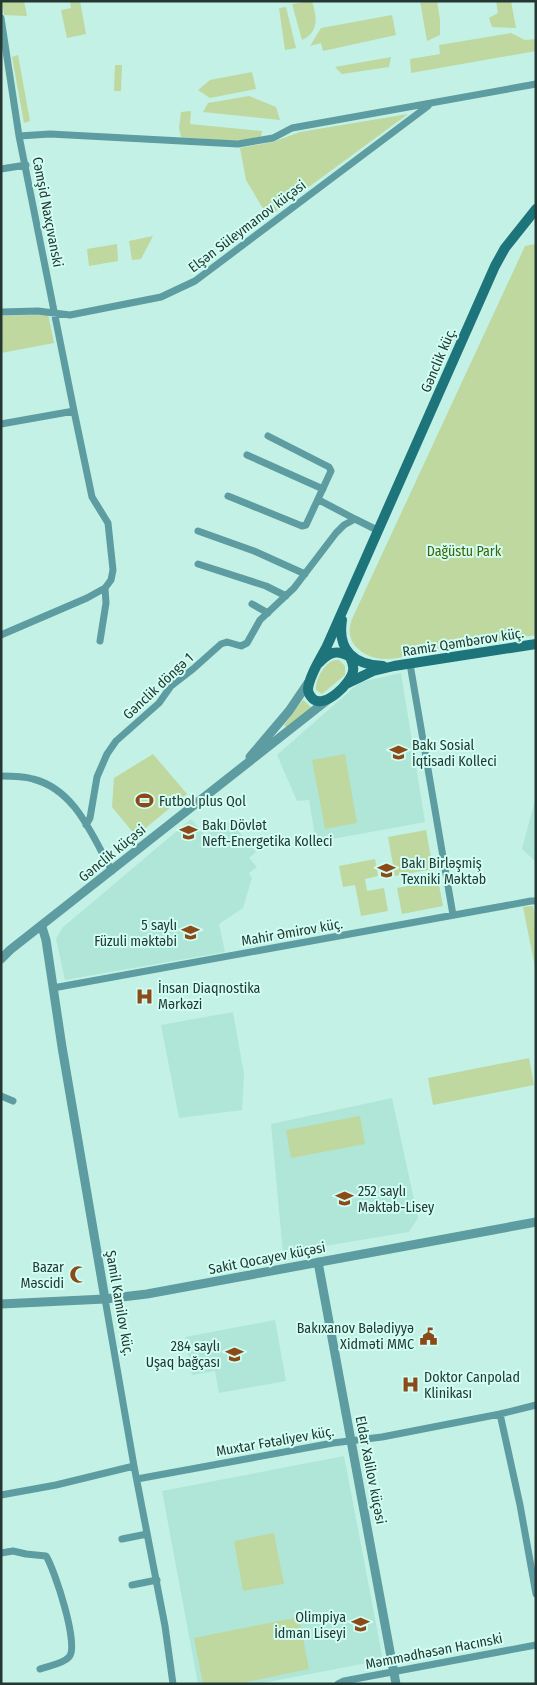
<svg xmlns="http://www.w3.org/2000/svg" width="537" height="1685" viewBox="0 0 537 1685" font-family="'Fira Sans Condensed',sans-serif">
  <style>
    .built { fill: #b0e6d8 }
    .green { fill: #bed89f }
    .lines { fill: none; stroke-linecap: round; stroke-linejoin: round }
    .minor { stroke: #5d9ca1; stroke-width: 7 }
    .tertiary { stroke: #5d9ca1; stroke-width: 9 }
    .secondary { stroke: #1d747b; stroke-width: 10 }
    .labels { text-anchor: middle; stroke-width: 4; stroke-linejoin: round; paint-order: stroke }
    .street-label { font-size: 14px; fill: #253732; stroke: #d1fef3 }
    .park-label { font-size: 14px; fill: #436208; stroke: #d1fef3 }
    .poi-label { font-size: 14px; fill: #253732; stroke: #d1fef3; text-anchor: start }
  </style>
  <rect width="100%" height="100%" fill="#c4f1e5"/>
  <!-- built -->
  <path class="built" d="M401 673 425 822 316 842 309 800 297 801 277 755 360 682Z
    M536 796V862L522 849Z
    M191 819 205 835 230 821 256 852 249 858 257 867 249 873 252 878 243 908 219 924 225 952 65 980 56 939 62 928Z
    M233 1012 244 1074 242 1110 179 1118 161 1025Z
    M392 1098 418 1218 409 1232 283 1253 271 1124Z
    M275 1320 286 1381 219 1393 215 1371 192 1375 185 1337Z
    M344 1456 383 1660 258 1684H198L162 1491Z"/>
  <!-- green -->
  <path class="green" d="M2 1H24L27 16 4 15Z
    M70 1H80L86 34 67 38 61 10 71 8Z
    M312 1C317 17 319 32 302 40L292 4Z
    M420 1H437L440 20V35L427 41Z
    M496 1H511L516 28 492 27 489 18 498 13Z
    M286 7 296 48 285 50 279 8Z
    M392 15 396 35 323 51 321 43 310 46 321 28Z
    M511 33 525 40 536 39V51L411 73 410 59 440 54 439 45Z
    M18 55 30 121 24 123 12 57Z
    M391 57 389 67 342 74 335 67Z
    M115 65H122L121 91H114Z
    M252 72 256 89 210 98 198 90 210 80Z
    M249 96 276 107 280 120 203 112 208 103Z
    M191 111 190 124 262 131 261 137 234 141 181 137 179 128 181 112Z
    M408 114 268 217 246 180 240 148 273 142 300 132Z
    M153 236 141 259 132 260 129 241Z
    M117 244 118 261 89 266 87 249Z
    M536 244V635C502 641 467 645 433 650 415 653 395 662 376 658 357 653 344 639 352 619L525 246Z
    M48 314 54 343 1 353V316Z
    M335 660H339L345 666V675L322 694 316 690C315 680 325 662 335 660Z
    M303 700 312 708 286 727 284 725Z
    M153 754 187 794 136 836 112 807 114 778Z
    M345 754 357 823 325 829 312 760Z
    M426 830 433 869 395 876 388 837Z
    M375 859 378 876 365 879 367 891 384 888 388 911 361 916 355 885 343 887 339 866Z
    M438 880 443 906 402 914 397 888Z
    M533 906 536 918V972L523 907Z
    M529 1058 534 1085 433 1105 428 1078Z
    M360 1116 365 1144 291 1158 286 1130Z
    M274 1533 284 1584 243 1591 234 1541Z
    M299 1617 309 1669 237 1684H203L194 1638Z"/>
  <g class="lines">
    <!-- minor -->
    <path class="minor" d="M1 18 19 136 74 411 92 497 108 523 113 570 111 580 105 588 87 598 1 635
      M19 136 50 134 238 144 273 138 292 128 536 84
      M1 169 26 165
      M1 312 38 311 70 315 161 297 195 281 428 106
      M1 424 74 411
      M247 455 323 489
      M228 496 302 526 306 525 331 471 329 467 268 436
      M319 500 355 519
      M198 531 254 551 305 574
      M198 564 266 586 286 596
      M252 604 268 613
      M100 641 106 603 105 588
      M410 664 453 915
      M1 776C11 776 23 776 33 779 76 790 92 836 112 871
      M86 825 90 818 97 777 107 754 116 741 159 703 171 686 193 669 221 644 227 642 241 646 247 643 260 620 294 588 336 533 344 525 355 519 377 530
      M53 988 531 901H536
      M1 1096 13 1101
      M105 1299 134 1466 165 1626 173 1684
      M500 1414 520 1505 536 1594
      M137 1479 333 1443 382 1437 500 1414 536 1405
      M1 1495 56 1485 134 1466
      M122 1539 147 1534
      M1 1553 13 1551 26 1554 46 1556C54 1568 80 1646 69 1657 63 1664 48 1666 40 1669
      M132 1585 157 1580
      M338 1684 344 1681 536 1645"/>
    <!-- tertiary -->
    <path class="tertiary" d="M250 757 289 711 308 683
      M42 927 46 940 62 1047 105 1299
      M1 959 10 950 330 698
      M318 1262 396 1684
      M1 1304 105 1299 147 1294 536 1222"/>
    <!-- secondary -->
    <path class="secondary" d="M342 620C337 650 354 665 383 666
      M319 663C329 652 337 649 350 657 352 661 354 666 353 671 351 683 325 709 313 699 310 696 308 693 308 689 309 676 321 658 327 646L495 266 505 248 536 209
      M348 683 373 671 394 666 536 644"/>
  </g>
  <!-- icons -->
  <defs>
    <symbol id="university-bare" viewBox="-9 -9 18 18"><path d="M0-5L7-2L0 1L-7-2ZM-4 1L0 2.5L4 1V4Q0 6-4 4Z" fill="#8c4a18" stroke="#d1fef3" stroke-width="2.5" paint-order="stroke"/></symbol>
    <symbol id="stadium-bare" viewBox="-9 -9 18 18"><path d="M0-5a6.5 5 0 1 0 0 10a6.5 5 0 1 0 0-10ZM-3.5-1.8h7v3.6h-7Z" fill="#8c4a18" stroke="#d1fef3" stroke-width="2.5" paint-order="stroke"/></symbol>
    <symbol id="school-bare" viewBox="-9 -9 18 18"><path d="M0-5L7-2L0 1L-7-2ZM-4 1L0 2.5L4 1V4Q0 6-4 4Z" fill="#8c4a18" stroke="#d1fef3" stroke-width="2.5" paint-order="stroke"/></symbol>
    <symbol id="hospital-bare" viewBox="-9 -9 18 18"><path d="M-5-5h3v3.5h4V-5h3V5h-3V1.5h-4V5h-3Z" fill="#8c4a18" stroke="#d1fef3" stroke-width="2.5" paint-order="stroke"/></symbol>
    <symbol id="mosque-bare" viewBox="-9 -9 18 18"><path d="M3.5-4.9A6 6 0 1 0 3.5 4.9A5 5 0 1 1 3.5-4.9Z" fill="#8c4a18" stroke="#d1fef3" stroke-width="2.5" paint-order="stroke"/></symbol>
    <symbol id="civic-bare" viewBox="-9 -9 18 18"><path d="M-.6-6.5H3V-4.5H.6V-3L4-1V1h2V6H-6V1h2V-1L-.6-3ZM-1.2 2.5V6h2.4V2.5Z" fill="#8c4a18" stroke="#d1fef3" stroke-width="2.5" paint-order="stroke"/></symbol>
  </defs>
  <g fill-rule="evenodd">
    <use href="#university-bare" x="386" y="740" width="25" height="25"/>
    <use href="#stadium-bare" x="132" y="788" width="25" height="25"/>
    <use href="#university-bare" x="176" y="820" width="25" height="25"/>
    <use href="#university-bare" x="374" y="858" width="25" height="25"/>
    <use href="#school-bare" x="178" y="920" width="25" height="25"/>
    <use href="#hospital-bare" x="132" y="984" width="25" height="25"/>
    <use href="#school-bare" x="332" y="1186" width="25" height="25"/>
    <use href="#mosque-bare" x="66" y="1262" width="25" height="25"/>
    <use href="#civic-bare" x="416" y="1324" width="25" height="25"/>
    <use href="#school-bare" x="222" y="1342" width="25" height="25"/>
    <use href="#hospital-bare" x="398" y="1372" width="25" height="25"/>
    <use href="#school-bare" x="348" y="1612" width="25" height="25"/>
  </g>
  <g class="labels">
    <!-- street labels -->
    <g class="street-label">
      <text transform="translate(48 212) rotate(79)" y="5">Cəmşid Naxçıvanski</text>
      <text transform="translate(247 226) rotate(-37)" y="5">Elşən Süleymanov küçəsi</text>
      <text transform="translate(438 360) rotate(-67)" y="5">Gənclik küç.</text>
      <text transform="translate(463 642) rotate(-9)" y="5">Ramiz Qəmbərov küç.</text>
      <text transform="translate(158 686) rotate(-43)" y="5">Gənclik döngə 1</text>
      <text transform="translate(112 853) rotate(-39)" y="5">Gənclik küçəsi</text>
      <text transform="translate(292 932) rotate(-10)" y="5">Mahir Əmirov küç.</text>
      <text transform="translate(267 1258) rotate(-11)" y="5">Sakit Qocayev küçəsi</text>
      <text transform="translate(120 1303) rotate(80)" y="5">Şamil Kamilov küç.</text>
      <text transform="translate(275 1441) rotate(-10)" y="5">Muxtar Fətəliyev küç.</text>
      <text transform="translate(371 1470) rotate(79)" y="5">Eldar Xəlilov küçəsi</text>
      <text transform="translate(434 1651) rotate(-11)" y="5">Məmmədhəsən Hacınski</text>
    </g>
    <!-- park labels -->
    <g class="park-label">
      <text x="464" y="556">Dağüstu Park</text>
    </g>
    <!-- poi labels -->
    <g class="poi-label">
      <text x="412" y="750">Bakı Sosial<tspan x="412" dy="16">İqtisadi Kolleci</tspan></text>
      <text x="159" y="806">Futbol plus Qol</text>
      <text x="202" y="830">Bakı Dövlət<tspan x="202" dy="16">Neft-Energetika Kolleci</tspan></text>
      <text x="401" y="868">Bakı Birləşmiş<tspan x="401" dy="16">Texniki Məktəb</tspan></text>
      <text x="177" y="930" text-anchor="end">5 saylı<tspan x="177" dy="16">Füzuli məktəbi</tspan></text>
      <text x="158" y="993">İnsan Diaqnostika<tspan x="158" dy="16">Mərkəzi</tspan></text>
      <text x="358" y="1196">252 saylı<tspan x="358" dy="16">Məktəb-Lisey</tspan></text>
      <text x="64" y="1272" text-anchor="end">Bazar<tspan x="64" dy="16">Məscidi</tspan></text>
      <text x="414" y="1333" text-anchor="end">Bakıxanov Bələdiyyə<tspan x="414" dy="16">Xidməti MMC</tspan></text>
      <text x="220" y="1351" text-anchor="end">284 saylı<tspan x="220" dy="16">Uşaq bağçası</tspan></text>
      <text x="424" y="1382">Doktor Canpolad<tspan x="424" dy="16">Klinikası</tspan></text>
      <text x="346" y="1622" text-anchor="end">Olimpiya<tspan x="346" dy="16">İdman Liseyi</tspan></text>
    </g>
  </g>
  <!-- border -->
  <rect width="537" height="1685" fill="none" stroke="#253732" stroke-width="5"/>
</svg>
